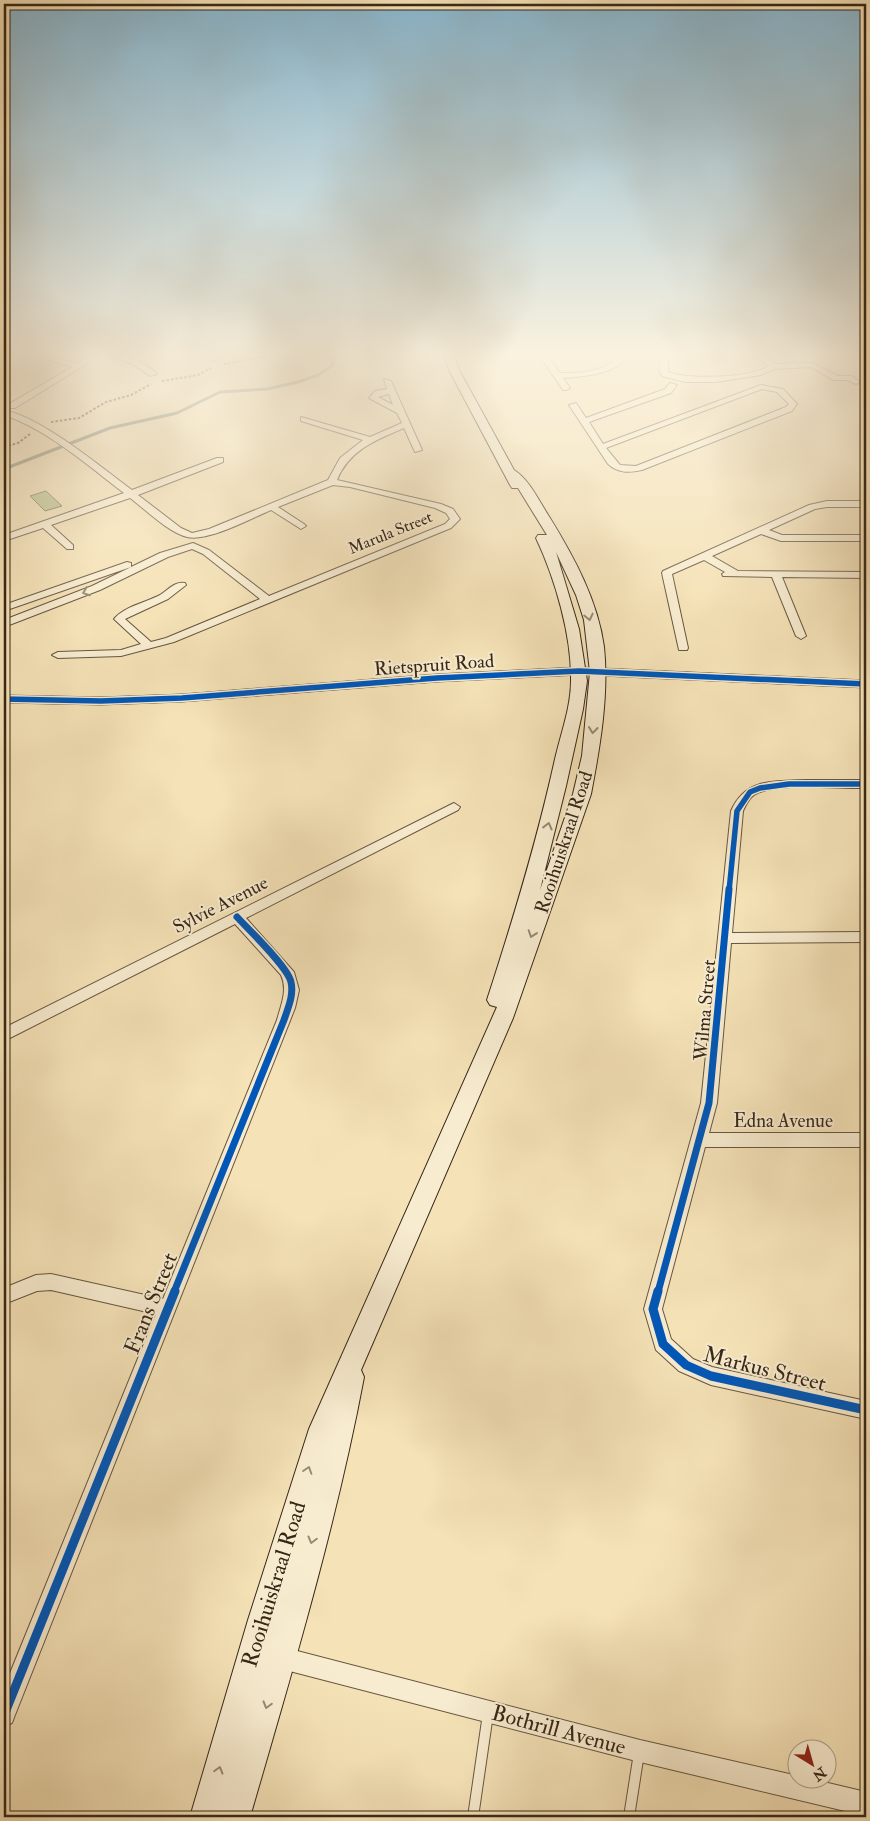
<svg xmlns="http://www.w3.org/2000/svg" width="870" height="1821" viewBox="0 0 870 1821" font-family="'IM FELL Double Pica',serif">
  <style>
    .green { fill: #bac38f; stroke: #787553 }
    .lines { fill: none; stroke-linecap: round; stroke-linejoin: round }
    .stream { stroke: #748272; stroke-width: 3 }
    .service-casing { stroke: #66563f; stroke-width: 12 }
    .minor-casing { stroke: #66563f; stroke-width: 2 }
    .tertiary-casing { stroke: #66563f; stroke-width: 1 }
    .secondary-casing { stroke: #372717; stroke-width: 2 }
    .path { stroke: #372717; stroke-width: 2; stroke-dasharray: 2.5 2; stroke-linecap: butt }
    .service { stroke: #f8ecd0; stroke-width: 10 }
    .minor { fill: #f8ecd0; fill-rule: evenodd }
    .tertiary { fill: #f8ecd0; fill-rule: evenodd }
    .secondary { fill: #f8ecd0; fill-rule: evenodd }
    .cycleway-far2-casing { stroke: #f8ecd0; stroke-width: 8 }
    .cycleway-far1-casing { stroke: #f8ecd0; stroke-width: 10 }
    .cycleway-casing { stroke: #f8ecd0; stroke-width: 12 }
    .cycleway-far2 { stroke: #0057b8; stroke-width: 5.5 }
    .cycleway-far1 { stroke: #0057b8; stroke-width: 7 }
    .cycleway { stroke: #0057b8; stroke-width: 9 }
    .oneway { stroke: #988a74 }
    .labels { text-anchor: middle; stroke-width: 4; stroke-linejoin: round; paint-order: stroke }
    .far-street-label { font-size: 16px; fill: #372717; stroke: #f8ecd0 }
    .street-label { font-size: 19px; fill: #372717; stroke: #f8ecd0 }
    .near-street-label { font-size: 22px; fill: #372717; stroke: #f8ecd0 }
  </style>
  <rect width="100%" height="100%" fill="#f5e2b7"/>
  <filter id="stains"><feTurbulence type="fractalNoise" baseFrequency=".004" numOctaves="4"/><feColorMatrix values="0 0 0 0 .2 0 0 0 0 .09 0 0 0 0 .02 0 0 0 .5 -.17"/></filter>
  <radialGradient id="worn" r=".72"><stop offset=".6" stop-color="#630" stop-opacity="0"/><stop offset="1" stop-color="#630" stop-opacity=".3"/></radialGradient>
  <!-- green -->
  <path class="green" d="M46 491 62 506 45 511 30 496Z"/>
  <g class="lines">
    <!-- stream -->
    <path class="stream" d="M4 469 110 428 177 413 220 392 267 389 298 382 318 375 333 365 334 355"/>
    <defs>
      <path id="service" d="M473 1817 488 1714
        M629 1817 639 1753"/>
      <path id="minor" d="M33 355H46L77 364 91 355H101L15 408H9V404L72 367Z
        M111 355C128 355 145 362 157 374L150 376 134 365Z
        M206 355H215L219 359 212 361Z
        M539 355H547L560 373C573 373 588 373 601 368 612 364 618 355 630 355 613 375 587 376 563 378L570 388 566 390H563Z
        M660 355H668V372C684 380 755 378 768 366L756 355H765L775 364 812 363 838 376H852L860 382 856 384 847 380H833L811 367 774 369 761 375 716 382H685L662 376 659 370Z
        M384 379 391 381 422 450 415 452 404 428C376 440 349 450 337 480L441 504 453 509 460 519 451 528 174 642 121 656 58 658 52 655 58 652 121 650 141 644 114 619C125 606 145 603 160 595 168 590 175 581 185 583L186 585 168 599 125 619 151 642 166 638 260 599 203 554 192 549 168 557 100 590 4 627V620L92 586 160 553 193 543 209 550 269 596 445 524 450 519 446 513 435 508 350 487 333 485 278 507 304 524 306 526 301 529 271 510C250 519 208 542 187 537 169 533 145 509 130 498L51 525 73 545V549H67L43 528 4 541V535L124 493C87 465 48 430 4 415V410C44 419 98 465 132 490L217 458H223V462L138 495 181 528 192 533 209 529 328 480 340 458 363 440 301 421V417L370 437 402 423 397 413 369 398 375 391 387 389ZM389 394 393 405 378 397Z
        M670 383 677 385 671 393 589 422 603 444 761 385 783 389 797 404 792 411 642 470C629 473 618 473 608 464L569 405 576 403 586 418 665 389ZM762 389 777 392 789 404 786 407 636 466 620 465 606 448Z
        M827 501H866V507H827L815 509 769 530 782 535H866V541H781L761 534 712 556 738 571 866 572V578L782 577 806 636 801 639 796 636 772 577 723 576 722 574 725 572 704 560 672 574 688 648 687 650H679L662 573 663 571 809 505Z
        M127 562 131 563V567L4 611V605Z
        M806 780H866V788C839 789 776 781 754 795 748 799 746 805 743 811L732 933 866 932V942L731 943 717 1103 709 1133H866V1147H705L662 1309 671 1339 693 1359 712 1367 866 1401V1419L711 1385 679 1371 656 1350 644 1309 701 1103 731 811C745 778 775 781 806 780Z
        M454 803 460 807 458 810 246 918 294 972 299 990 295 1008 15 1715 12 1723 4 1726V1688L156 1314 51 1290 37 1291 4 1304V1288L36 1275 51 1274 163 1299 277 1020C281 1005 288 990 281 975L235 924 4 1041V1028Z
        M278 1646 640 1740 798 1776V1778H807L866 1792V1816L640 1762 278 1668 270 1665 267 1657 270 1649Z"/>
      <path id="tertiary" d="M579 667 866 680V688L579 675 437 682 182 702 101 705 4 703V695L101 697 182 694 437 674Z"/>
      <path id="secondary" d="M444 355H454L459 370 514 470C530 480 540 503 550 518 574 557 598 601 604 647 609 695 600 747 591 794L513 1018 361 1370 364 1377C336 1526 292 1672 250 1817H190L248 1620 309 1429 497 1007 490 1005 487 1000C513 920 537 841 555 759 561 733 571 707 571 681 572 636 555 578 536 538L538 535H547L518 488H512L510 485 449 370ZM556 552 576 595 584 620 590 672 582 756 573 794 540 890 566 786 583 709 587 681 579 629Z"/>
    </defs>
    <!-- service casing -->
    <use href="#service" class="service-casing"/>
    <!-- minor casing -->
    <use href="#minor" class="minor-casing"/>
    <!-- tertiary casing -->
    <use href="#tertiary" class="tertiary-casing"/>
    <!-- secondary casing -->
    <use href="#secondary" class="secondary-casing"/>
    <!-- path -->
    <path class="path" d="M224 364 272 355
      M162 381 198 375 211 368
      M51 422 79 418 106 402 131 395 151 384
      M4 447 18 443 30 434"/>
    <!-- service -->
    <use href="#service" class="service"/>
    <!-- minor -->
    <use href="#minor" class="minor"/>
    <!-- tertiary -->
    <use href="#tertiary" class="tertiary"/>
    <!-- secondary -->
    <use href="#secondary" class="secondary"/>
    <defs>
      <path id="cycleway-far2" d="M4 699 101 701 182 698 437 678 579 671 866 684
        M729 891 737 811 750 792 760 788 789 784H866"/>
      <path id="cycleway-far1" d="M174 1292 284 1020C288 1008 294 995 291 982 288 967 249 930 237 917
        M658 1292 709 1103 729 889"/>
      <path id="cycleway" d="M658 1291 653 1309 663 1344 686 1365 711 1376 866 1410
        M4 1715 175 1291"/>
    </defs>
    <!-- cycleway-far2 casing -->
    <use href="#cycleway-far2" class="cycleway-far2-casing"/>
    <!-- cycleway-far1 casing -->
    <use href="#cycleway-far1" class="cycleway-far1-casing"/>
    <!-- cycleway casing -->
    <use href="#cycleway" class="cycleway-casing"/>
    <!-- cycleway-far2 -->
    <use href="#cycleway-far2" class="cycleway-far2"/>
    <!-- cycleway-far1 -->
    <use href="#cycleway-far1" class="cycleway-far1"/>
    <!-- cycleway -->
    <use href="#cycleway" class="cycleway"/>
  </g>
  <!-- one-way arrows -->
  <defs><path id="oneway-chevron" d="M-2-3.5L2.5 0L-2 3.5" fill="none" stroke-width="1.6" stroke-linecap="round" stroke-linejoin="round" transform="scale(1.25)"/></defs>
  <g class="oneway">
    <use href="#oneway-chevron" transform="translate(86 592) rotate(159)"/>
    <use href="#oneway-chevron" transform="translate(589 617) rotate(77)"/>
    <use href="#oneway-chevron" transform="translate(593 730) rotate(96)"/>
    <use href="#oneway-chevron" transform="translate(548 826) rotate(-76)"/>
    <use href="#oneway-chevron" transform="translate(532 934) rotate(109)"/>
    <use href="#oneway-chevron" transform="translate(308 1470) rotate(-72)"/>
    <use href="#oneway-chevron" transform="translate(312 1540) rotate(105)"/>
    <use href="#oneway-chevron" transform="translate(267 1705) rotate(106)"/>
    <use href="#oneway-chevron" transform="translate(219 1770) rotate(-74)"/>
  </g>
  <!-- sky -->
  <linearGradient id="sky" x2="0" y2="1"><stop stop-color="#89b8d1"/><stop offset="0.58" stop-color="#faf2df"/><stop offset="1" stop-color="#faf2df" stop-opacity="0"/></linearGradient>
  <rect width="870" height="610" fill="url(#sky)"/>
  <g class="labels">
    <!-- far-street labels -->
    <g class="far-street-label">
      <text transform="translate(390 532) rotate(-22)" y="6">Marula Street</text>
    </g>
    <!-- street labels -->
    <g class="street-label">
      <text transform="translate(434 664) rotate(-4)" y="7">Rietspruit Road</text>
      <text transform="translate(563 842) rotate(-72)" y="7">Rooihuiskraal Road</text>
      <text transform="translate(220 904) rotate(-27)" y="7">Sylvie Avenue</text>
      <text transform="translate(704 1010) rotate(-85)" y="7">Wilma Street</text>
      <text x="783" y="1127">Edna Avenue</text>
    </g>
    <!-- near-street labels -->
    <g class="near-street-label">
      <text transform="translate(150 1303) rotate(-68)" y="8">Frans Street</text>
      <text transform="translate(765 1368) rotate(14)" y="8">Markus Street</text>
      <text transform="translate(273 1584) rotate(-73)" y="8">Rooihuiskraal Road</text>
      <text transform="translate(559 1729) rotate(15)" y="8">Bothrill Avenue</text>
    </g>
  </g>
  <!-- margin -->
  <rect width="870" height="1821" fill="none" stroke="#f5e2b7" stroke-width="20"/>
  <rect x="5" y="5" width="860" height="1811" fill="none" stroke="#372717" stroke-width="2.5"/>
  <rect x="10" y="10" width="850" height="1801" fill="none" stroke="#372717"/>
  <!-- north arrow -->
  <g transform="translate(812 1764) rotate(143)"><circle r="24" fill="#f8ecd0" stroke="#ab9d86"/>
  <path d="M0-4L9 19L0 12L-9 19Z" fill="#8f2418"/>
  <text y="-8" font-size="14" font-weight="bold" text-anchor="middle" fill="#372717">N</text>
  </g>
  <rect width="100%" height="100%" filter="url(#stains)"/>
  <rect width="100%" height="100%" fill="url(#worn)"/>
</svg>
